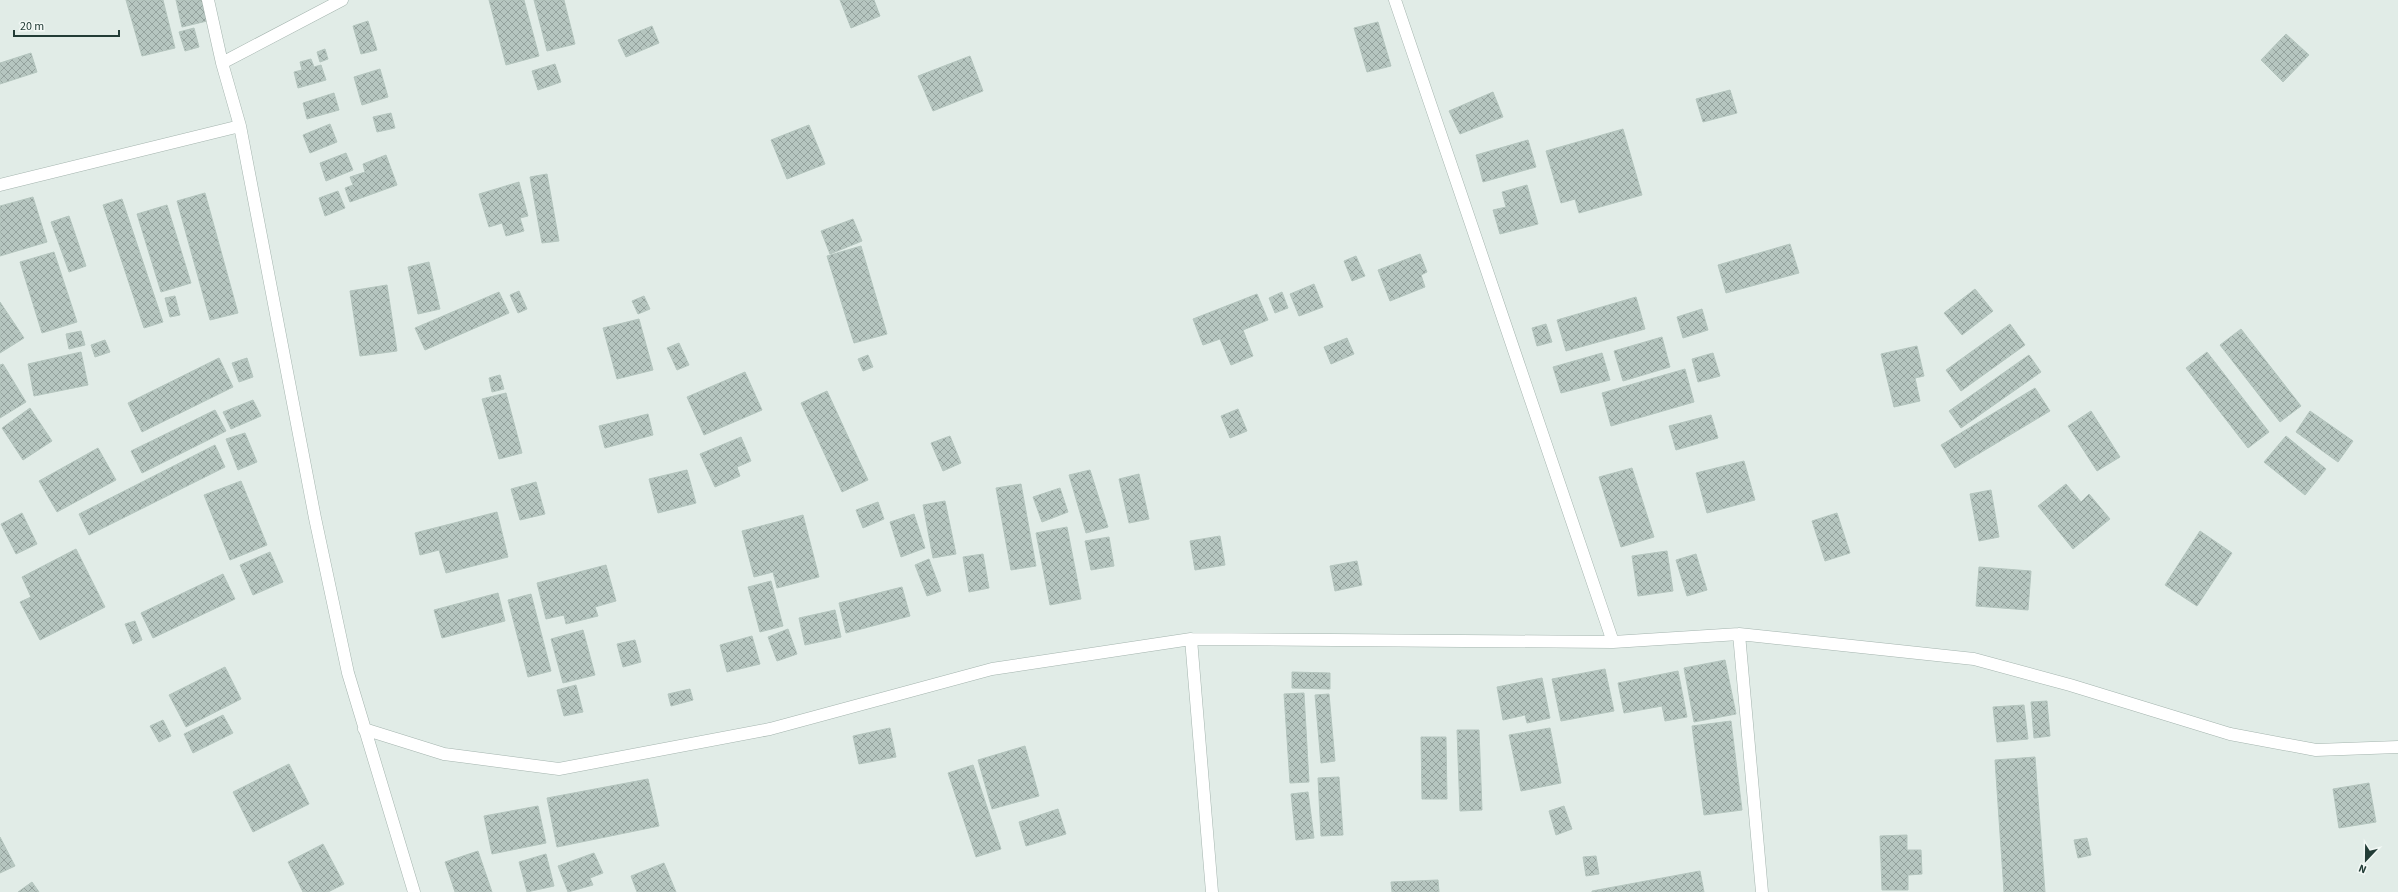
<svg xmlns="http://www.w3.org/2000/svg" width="2398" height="892" viewBox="0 0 2398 892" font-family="'Source Sans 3',sans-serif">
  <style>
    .building { fill: url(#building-cross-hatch); stroke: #b4c5be }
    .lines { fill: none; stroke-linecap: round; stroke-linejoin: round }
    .minor-casing { stroke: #a4b4ae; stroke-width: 13 }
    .minor { stroke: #fff; stroke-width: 12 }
  </style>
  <defs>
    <pattern id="building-cross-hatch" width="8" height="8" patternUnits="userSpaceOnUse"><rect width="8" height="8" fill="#b6c6c0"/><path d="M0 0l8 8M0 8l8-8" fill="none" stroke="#94a29d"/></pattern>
  </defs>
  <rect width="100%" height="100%" fill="#e1ece7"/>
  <!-- building -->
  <path class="building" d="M126 0H163L175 48 142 56Z
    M176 0H202L207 21 182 27Z
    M489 0H524L539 56 506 65Z
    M534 0H564L575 44 547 51Z
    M840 0H874L880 16 851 28Z
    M368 21 377 50 361 54 353 26Z
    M1378 22 1391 66 1367 72 1354 28Z
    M652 26 659 43 626 57 618 40Z
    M194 28 199 47 185 51 179 32Z
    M2286 34 2309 55 2283 82 2261 60Z
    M325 49 328 59 320 62 317 52Z
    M31 53 37 72 0 84V63Z
    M970 56 983 91 933 111 918 76Z
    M311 59 314 67 321 65 326 80 298 88 294 72 302 70 300 62Z
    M555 64 561 82 538 90 532 71Z
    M380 69 388 97 362 105 354 77Z
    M1730 90 1737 113 1703 122 1696 99Z
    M1493 92 1503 117 1460 134 1449 111Z
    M334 93 339 110 307 119 303 103Z
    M391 113 395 128 377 132 373 117Z
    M330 124 337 142 310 153 303 135Z
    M809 125 825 164 787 179 771 140Z
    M1623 129 1642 195 1579 213 1575 199 1561 203 1546 151Z
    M1528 140 1536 167 1483 182 1476 155Z
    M346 153 353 170 326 181 320 163Z
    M386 155 397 185 350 202 345 188 353 185 350 177 365 172 363 164Z
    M547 174 559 241 542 243 530 177Z
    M519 182 528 216 520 218 524 231 506 236 502 223 489 227 479 194Z
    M1527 185 1538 224 1500 234 1493 210 1506 207 1502 192Z
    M338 191 345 208 325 216 319 198Z
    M205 193 238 313 210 320 177 201Z
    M33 197 47 242 0 256V206Z
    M122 199 163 322 144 328 103 205Z
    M167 205 191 283 161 292 137 214Z
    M69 216 86 266 69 272 51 222Z
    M853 219 862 241 830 254 821 231Z
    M1790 244 1799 273 1726 293 1718 265Z
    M861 246 887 334 854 343 827 256Z
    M54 252 77 322 42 333 20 262Z
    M1420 254 1427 272 1421 275 1425 287 1390 301 1378 270Z
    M1356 256 1365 276 1352 281 1344 261Z
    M429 262 440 309 418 314 408 267Z
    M1314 284 1323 307 1299 316 1290 294Z
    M387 285 397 351 360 356 350 291Z
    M1975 289 1993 311 1962 335 1944 313Z
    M519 291 527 309 518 313 510 295Z
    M499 292 509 313 425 350 415 328Z
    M1282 292 1288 308 1275 313 1269 298Z
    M1257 294 1268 320 1243 330 1253 356 1231 365 1220 339 1203 345 1193 319Z
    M175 296 180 315 170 317 165 298Z
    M644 296 650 309 638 314 632 301Z
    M1636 297 1645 329 1566 351 1557 320Z
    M0 302 24 338 0 353Z
    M1702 309 1708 330 1683 338 1677 317Z
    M639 319 653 370 617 379 603 328Z
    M1546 324 1552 342 1537 346 1532 328Z
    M2010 324 2025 345 1961 391 1946 370Z
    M2241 329 2301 406 2280 422 2220 345Z
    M81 331 85 345 69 349 66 334Z
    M1662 337 1670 367 1623 381 1614 351Z
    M1347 338 1354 354 1331 364 1324 347Z
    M105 340 110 352 95 357 91 345Z
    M679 343 689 365 677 370 667 348Z
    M1917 346 1924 376 1915 378 1920 401 1894 407 1881 354Z
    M81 352 88 385 34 396 28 364Z
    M2207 352 2269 432 2248 448 2186 368Z
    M1602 353 1610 380 1561 393 1553 367Z
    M1713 353 1720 376 1698 382 1692 359Z
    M868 355 873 367 863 371 858 359Z
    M2029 355 2041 372 1961 428 1949 411Z
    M219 358 233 387 142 432 128 403Z
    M247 358 253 377 239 382 232 363Z
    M3 364 26 402 0 418V365Z
    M1685 369 1694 402 1611 426 1602 393Z
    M745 372 762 410 704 435 687 397Z
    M500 375 504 389 492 392 489 378Z
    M2035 388 2050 411 1955 468 1941 445Z
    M827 391 868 480 842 492 801 403Z
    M506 393 522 453 499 459 482 399Z
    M253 400 261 416 231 429 223 412Z
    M30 408 52 441 23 460 2 428Z
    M1238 409 1247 431 1230 438 1221 416Z
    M215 410 226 431 142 473 131 451Z
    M2091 411 2120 457 2097 471 2068 426Z
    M2310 411 2353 441 2338 462 2296 432Z
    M648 414 653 435 605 448 599 426Z
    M1711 415 1718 438 1676 450 1669 426Z
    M245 433 257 462 238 470 226 439Z
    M950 436 961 463 943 471 931 443Z
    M2286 436 2326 469 2305 495 2264 462Z
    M741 437 751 461 737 467 740 476 715 487 700 454Z
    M215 445 225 467 89 535 79 514Z
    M98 448 116 480 57 512 39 481Z
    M1744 461 1755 500 1707 513 1696 473Z
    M1632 468 1654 537 1621 547 1599 477Z
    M687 470 696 503 658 513 649 479Z
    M1090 470 1108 527 1086 533 1069 475Z
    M1139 474 1149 519 1129 523 1119 479Z
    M241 481 267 545 230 560 204 495Z
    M536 482 545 514 520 520 511 489Z
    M1021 484 1036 566 1011 570 996 488Z
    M2066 484 2081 502 2089 494 2110 519 2073 549 2038 506Z
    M1060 488 1068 512 1042 522 1033 497Z
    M1991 490 1999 537 1979 541 1970 494Z
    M945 501 956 554 933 558 923 505Z
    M878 502 884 519 863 528 856 510Z
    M497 512 508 557 446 573 439 550 420 555 415 533Z
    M22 513 37 544 16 554 1 524Z
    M1837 513 1850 553 1825 561 1812 521Z
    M914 514 925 548 901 557 890 522Z
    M803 515 819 577 777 588 773 572 754 577 742 531Z
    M1067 527 1081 599 1050 605 1036 533Z
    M2200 531 2232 553 2197 606 2165 585Z
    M1220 536 1225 565 1195 570 1190 541Z
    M1109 537 1114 566 1091 570 1085 541Z
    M76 549 105 607 40 640 20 602 31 597 22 577Z
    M1667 551 1673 591 1638 596 1632 556Z
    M270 552 283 582 253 595 240 565Z
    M983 554 989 588 969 592 963 557Z
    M1696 554 1707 590 1687 596 1676 560Z
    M929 559 941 591 927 596 915 565Z
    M1357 561 1362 585 1335 591 1330 566Z
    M606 565 616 601 595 607 598 616 566 624 564 615 546 619 537 583Z
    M1979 567 2031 571 2028 610 1976 606Z
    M223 574 235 599 153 638 141 613Z
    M771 581 783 626 760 632 748 587Z
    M902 587 910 616 846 633 839 603Z
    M498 593 505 621 442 638 434 610Z
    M531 594 551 671 528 677 508 600Z
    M835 610 841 637 805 645 799 618Z
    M135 621 142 640 133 644 125 624Z
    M788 629 797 654 777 661 768 637Z
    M583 630 595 675 563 683 551 639Z
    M752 636 760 664 727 672 720 645Z
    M635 640 641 662 623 667 617 644Z
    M1725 660 1736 714 1694 722 1684 668Z
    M225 667 241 699 186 727 169 695Z
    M1605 669 1614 711 1561 721 1552 679Z
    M1678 671 1687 717 1665 721 1662 706 1624 713 1618 683Z
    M1292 672 1330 673V689L1292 688Z
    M1542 678 1550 718 1527 723 1525 715 1503 720 1497 687Z
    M576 685 583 712 564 716 557 690Z
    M690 689 693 700 671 706 668 694Z
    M1304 693 1309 782 1290 783 1284 694Z
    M1329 694 1335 761 1321 763 1315 695Z
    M2047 701 2050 736 2034 738 2031 702Z
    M2024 705 2028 739 1997 742 1993 707Z
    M223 715 233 733 193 753 184 734Z
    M163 720 171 736 159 742 150 726Z
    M1731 721 1742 810 1704 815 1692 726Z
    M890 728 896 757 859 764 853 736Z
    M1550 728 1561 783 1521 791 1509 735Z
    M1457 730H1479L1482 810 1460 811Z
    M1421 737H1446L1447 799H1422Z
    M1025 746 1039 796 992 809 978 760Z
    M2035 757 2045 892H2004L1995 760Z
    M289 764 309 804 253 832 233 792Z
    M973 765 1001 849 976 857 948 773Z
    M1339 777 1343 835 1321 836 1318 778Z
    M648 779 659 826 557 847 547 798Z
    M2369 783 2376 822 2339 828 2333 789Z
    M1308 792 1314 838 1296 840 1291 794Z
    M538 806 546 843 492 854 484 816Z
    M1564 806 1572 829 1556 835 1549 811Z
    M1058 809 1066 834 1026 846 1019 822Z
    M1907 835V850H1921L1922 874 1908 875V890H1882L1880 836Z
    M0 837 15 866 0 873Z
    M2087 838 2091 855 2078 858 2074 840Z
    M323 844 344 884 328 892H303L288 862Z
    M478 851 492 892H455L445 862Z
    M594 853 603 873 590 878 593 885 568 892 558 866Z
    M546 854 554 886 527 892 519 862Z
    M1596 856 1599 874 1586 876 1583 857Z
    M664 863 676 892H637L631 876Z
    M1700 871 1704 892H1592V891Z
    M1438 880 1439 892H1392L1391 882Z
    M32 882 39 892H18Z"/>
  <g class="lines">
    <defs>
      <path id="minor" d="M208 0 222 63 240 126 315 518 348 673 414 892
        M1395 0 1613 642
        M222 63 342 0
        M0 185 240 126
        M1739 634 1762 892
        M1191 639 1212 892
        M364 729 444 754 559 769 770 729 992 669 1191 639 1613 642 1739 634 1974 659 2070 685 2230 734 2316 750 2398 747"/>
    </defs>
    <!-- minor casing -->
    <use href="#minor" class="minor-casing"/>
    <!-- minor -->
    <use href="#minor" class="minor"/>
  </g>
  <!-- north arrow -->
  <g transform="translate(2366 860) rotate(202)" stroke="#f2f8f5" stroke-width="3" paint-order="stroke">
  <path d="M0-3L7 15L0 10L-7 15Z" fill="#223c36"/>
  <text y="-6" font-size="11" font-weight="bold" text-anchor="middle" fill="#223c36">N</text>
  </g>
  <!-- scale -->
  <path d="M14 30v6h105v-6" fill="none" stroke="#223c36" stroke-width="2"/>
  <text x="20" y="30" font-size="12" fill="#223c36" stroke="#f2f8f5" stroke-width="3" paint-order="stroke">20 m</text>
</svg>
